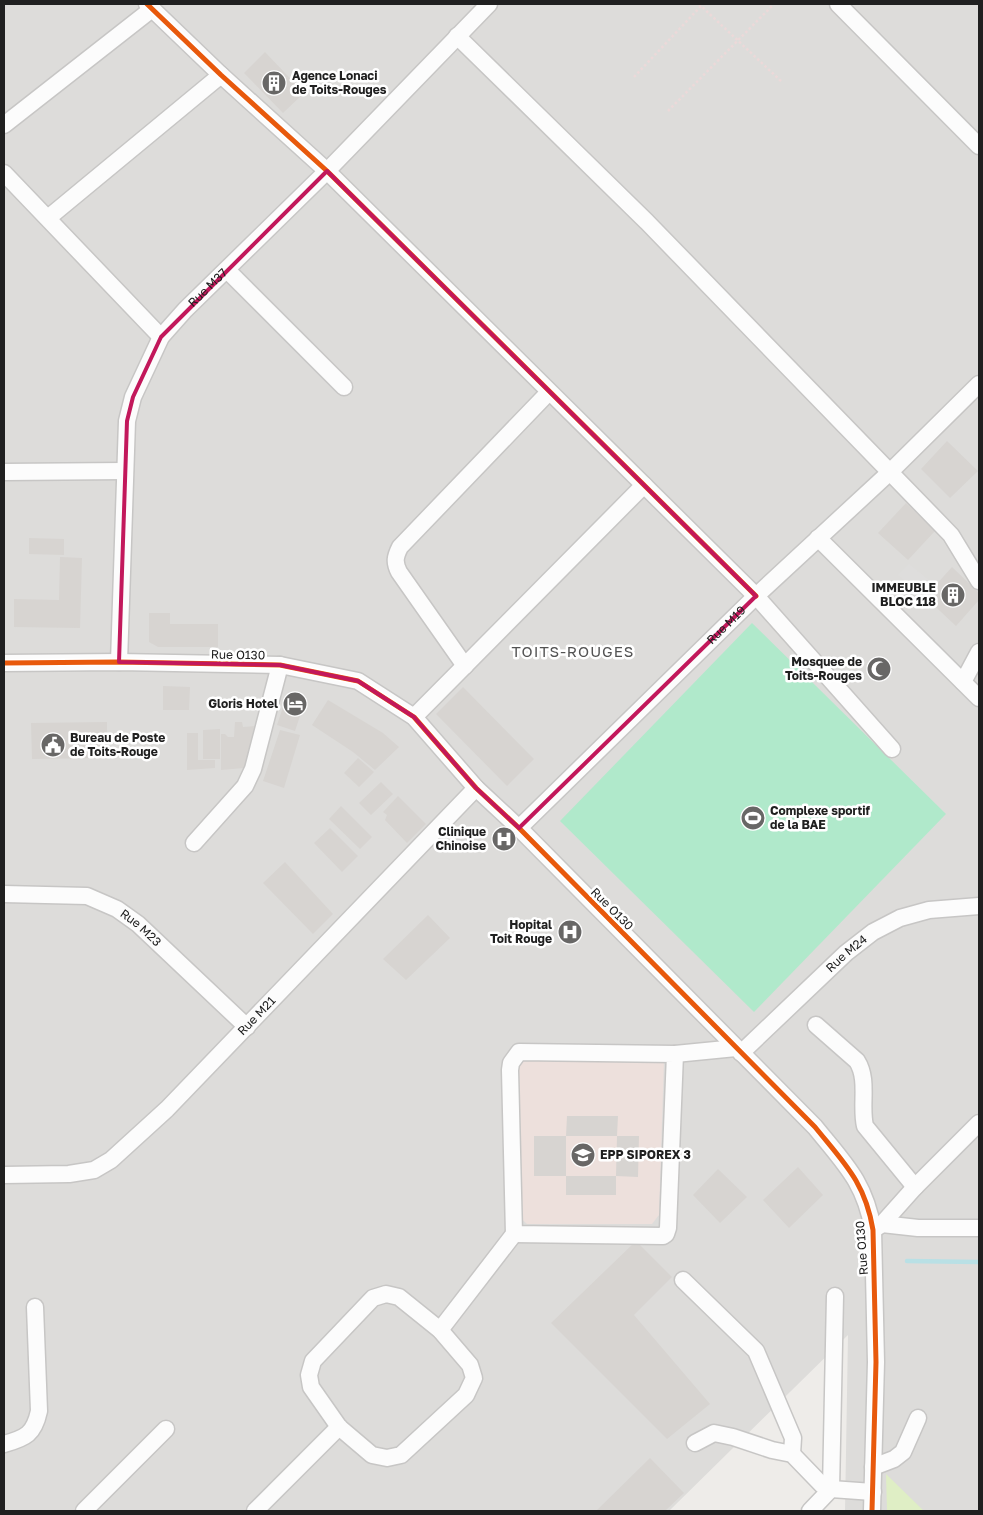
<svg xmlns="http://www.w3.org/2000/svg" width="983" height="1515" viewBox="0 0 983 1515" font-family="'Golos Text',sans-serif">
  <style>
    .residential { fill: #dddcda }
    .military { fill: #ede0dc }
    .grass { fill: #dfeec5 }
    .pitch { fill: #b0e9cb }
    .parking { fill: #dedddc }
    .lines { fill: none; stroke-linecap: round; stroke-linejoin: round }
    .stream { stroke: #b9e0e5; stroke-width: 4.5 }
    .building { fill: #d7d4d1 }
    .minor-casing { stroke: #c7c6c5; stroke-width: 19 }
    .path { stroke: #ecd9d9; stroke-width: 2.5; stroke-dasharray: 2.5 2.5; stroke-linecap: butt }
    .minor { stroke: #fcfcfc; stroke-width: 16 }
    .cycleway-casing { stroke: #fff; stroke-width: 8 }
    .cycleway { stroke: #e8590c; stroke-width: 5 }
    .marked { fill: none; stroke: #c2185b; stroke-width: 4; stroke-linejoin: round }
    .labels { text-anchor: middle; stroke-width: 5; stroke-linejoin: round; paint-order: stroke }
    .poi-label { font-size: 12px; font-weight: bold; fill: #202020; stroke: #fff; text-anchor: end }
    .street-label { font-size: 12px; fill: #202020; stroke: #fff }
    .quarter-label { font-size: 15px; letter-spacing: 1px; fill: #535353; stroke: #fff }
  </style>
  <rect width="100%" height="100%" fill="#eeece9"/>
  <!-- residential -->
  <path class="residential" d="M4 4H979V1511H845L848 1335 669 1511H4Z"/>
  <!-- military -->
  <path class="military" d="M524 1055 664 1060 659 1215 652 1224H527L516 1214V1064Z"/>
  <!-- grass -->
  <path class="grass" d="M886 1474 924 1511H887Z"/>
  <!-- pitch -->
  <path class="pitch" d="M752 623 946 814 754 1012 560 821Z"/>
  <!-- parking -->
  <path class="parking" d="M909 564 930 581 920 593 898 575Z"/>
  <g class="lines">
    <!-- stream -->
    <path class="stream" d="M907 1261 979 1262"/>
  </g>
  <!-- building -->
  <path class="building" d="M265 52 304 93 283 113 244 73Z
    M947 441 978 471 950 498 921 469Z
    M906 503 935 531 908 560 878 533Z
    M29 538 64 539V555L29 554Z
    M60 557 82 558 80 628 14 627V599L59 600Z
    M952 567 979 593V600L956 626 925 597Z
    M149 613H170V624H218V647H158L149 642Z
    M163 686 190 687 189 710H163Z
    M463 687 534 759 507 786 436 714Z
    M287 695 305 701 295 731 277 725Z
    M328 700 383 733 399 747 375 770 353 752 312 725Z
    M107 722V758L32 759 31 723Z
    M235 722H242L243 727 257 726 246 770 244 768 221 770V734H225L228 737H234Z
    M220 729V759H203V730Z
    M280 730 300 735 284 788 263 781Z
    M187 733H198V760H215V768L187 770Z
    M358 758 374 772 359 787 344 773Z
    M381 782 393 794 371 815 359 803Z
    M398 796 426 824 407 843 385 820 387 815 383 812Z
    M341 806 372 837 360 849 329 819Z
    M330 828 358 856 342 872 314 843Z
    M285 862 333 914 313 934 263 883Z
    M428 915 450 938 406 980 383 959Z
    M567 1116H618L617 1136H566V1176H534V1136H566Z
    M617 1136H639L638 1177 616 1176V1195H566V1176H616Z
    M798 1167 823 1195 789 1228 763 1200Z
    M718 1169 747 1197 720 1223 693 1195Z
    M636 1241 672 1277 634 1315 710 1404 667 1439 551 1323Z
    M650 1458 684 1493 665 1511H596Z"/>
  <g class="lines">
    <defs>
      <g id="minor">
        <path d="M147 4 221 75 327 171 756 596 892 749"/>
        <path d="M838 4 979 146"/>
        <path d="M457 36 647 222 951 535 979 581"/>
        <path d="M4 125 152 9"/>
        <path d="M4 173 161 337"/>
        <path d="M48 218 221 75"/>
        <path d="M227 270 344 387"/>
        <path d="M4 472 125 471"/>
        <path d="M818 538 979 698"/>
        <path id="s1" d="M119 662 127 421 133 397 161 337 185 310 327 171 489 4"/>
        <path d="M4 663 119 662 280 665 358 681 414 717 476 788 519 828 815 1127C844 1163 865 1182 873 1230L876 1362 872 1511"/>
        <path d="M465 666 399 572C394 562 395 557 400 547L549 392"/>
        <path d="M963 682 979 652"/>
        <path d="M414 717 644 485"/>
        <path id="s2" d="M519 828 756 596 890 472 979 384"/>
        <path d="M194 843 245 786 253 769 280 665"/>
        <path id="s3" d="M4 894 87 896 117 909 138 924 247 1027"/>
        <path d="M816 1025 857 1061C869 1080 860 1105 865 1126L915 1187"/>
        <path d="M519 1052 675 1054 668 1228 666 1234 663 1236 514 1234 510 1070 511 1063Z"/>
        <path id="s4" d="M741 1053 846 953 873 932 900 918 929 910 979 906"/>
        <path d="M675 1054 736 1048"/>
        <path id="s5" d="M4 1175 69 1174 94 1170 111 1160 167 1109 476 788"/>
        <path d="M882 1224 918 1228H979"/>
        <path d="M873 1230 882 1224 915 1187 979 1123"/>
        <path d="M683 1280 756 1351 793 1438 792 1454"/>
        <path d="M386 1294 399 1297 440 1330 470 1365 474 1378 466 1395 401 1455 387 1458 372 1455 339 1427 311 1387 309 1375 313 1361 373 1298Z"/>
        <path d="M440 1330 514 1234"/>
        <path d="M695 1443 714 1433 733 1437 772 1450 792 1454 822 1485 831 1489 873 1492"/>
        <path d="M4 1444C26 1438 34 1434 39 1411L35 1307"/>
        <path d="M873 1467 894 1459 903 1452 918 1418"/>
        <path d="M84 1511 166 1429"/>
        <path d="M255 1511 339 1427"/>
        <path d="M810 1511 831 1489 835 1296"/>
      </g>
    </defs>
    <!-- minor casing -->
    <use href="#minor" class="minor-casing"/>
    <!-- path -->
    <path class="path" d="M699 4 782 82
      M634 77 703 4
      M668 111 774 4"/>
    <!-- minor -->
    <use href="#minor" class="minor"/>
    <defs>
      <path id="cycleway" d="M147 4 221 75 327 171 756 596
        M4 663 119 662 280 665 358 681 414 717 476 788 519 828 815 1127C844 1163 865 1182 873 1230L876 1362 872 1511"/>
    </defs>
    <!-- cycleway casing -->
    <use href="#cycleway" class="cycleway-casing"/>
    <!-- cycleway -->
    <use href="#cycleway" class="cycleway"/>
  </g>
  <!-- marked area -->
  <path class="marked" d="M327 171 756 596 519 828 476 788 414 717 358 681 280 665 119 662 127 421 133 397 161 337Z"/>
  <!-- icons -->
  <defs>
    <symbol id="building-disc" viewBox="-11 -11 22 22"><circle r="9.5" fill="#686766" stroke="#fff"/><path d="M-4-6H4V6H1V3H-1V6H-4ZM-2.5-4.3h1.7v1.8h-1.7ZM.8-4.3h1.7v1.8H.8ZM-2.5-1h1.7V.8h-1.7ZM.8-1h1.7V.8H.8Z" fill="#fff"/></symbol>
    <symbol id="mosque-disc" viewBox="-11 -11 22 22"><circle r="9.5" fill="#686766" stroke="#fff"/><path d="M3.5-4.9A6 6 0 1 0 3.5 4.9A5 5 0 1 1 3.5-4.9Z" fill="#fff"/></symbol>
    <symbol id="hotel-disc" viewBox="-11 -11 22 22"><circle r="9.5" fill="#686766" stroke="#fff"/><path d="M-6-4.5h1.5V1H6V5H4.5V3h-9V5H-6ZM-4 0a1.8 1.8 0 1 1 3.6 0ZM.5 0V-2.5h3Q6-2.5 6 0Z" fill="#fff"/></symbol>
    <symbol id="civic-disc" viewBox="-11 -11 22 22"><circle r="9.5" fill="#686766" stroke="#fff"/><path d="M-.6-6.5H3V-4.5H.6V-3L4-1V1h2V6H-6V1h2V-1L-.6-3ZM-1.2 2.5V6h2.4V2.5Z" fill="#fff"/></symbol>
    <symbol id="stadium-disc" viewBox="-11 -11 22 22"><circle r="9.5" fill="#686766" stroke="#fff"/><path d="M0-5a6.5 5 0 1 0 0 10a6.5 5 0 1 0 0-10ZM-3.5-1.8h7v3.6h-7Z" fill="#fff"/></symbol>
    <symbol id="hospital-disc" viewBox="-11 -11 22 22"><circle r="9.5" fill="#686766" stroke="#fff"/><path d="M-5-5h3v3.5h4V-5h3V5h-3V1.5h-4V5h-3Z" fill="#fff"/></symbol>
    <symbol id="school-disc" viewBox="-11 -11 22 22"><circle r="9.5" fill="#686766" stroke="#fff"/><path d="M0-5L7-2L0 1L-7-2ZM-4 1L0 2.5L4 1V4Q0 6-4 4Z" fill="#fff"/></symbol>
  </defs>
  <g fill-rule="evenodd">
    <use href="#building-disc" x="260" y="69" width="28" height="28"/>
    <use href="#building-disc" x="939" y="581" width="28" height="28"/>
    <use href="#mosque-disc" x="865" y="655" width="28" height="28"/>
    <use href="#hotel-disc" x="281" y="690" width="28" height="28"/>
    <use href="#civic-disc" x="39" y="731" width="28" height="28"/>
    <use href="#stadium-disc" x="739" y="804" width="28" height="28"/>
    <use href="#hospital-disc" x="490" y="825" width="28" height="28"/>
    <use href="#hospital-disc" x="556" y="918" width="28" height="28"/>
    <use href="#school-disc" x="569" y="1141" width="28" height="28"/>
  </g>
  <g class="labels">
    <!-- poi labels -->
    <g class="poi-label">
      <text x="292" y="80" text-anchor="start">Agence Lonaci<tspan x="292" dy="14">de Toits-Rouges</tspan></text>
      <text x="936" y="592">IMMEUBLE<tspan x="936" dy="14">BLOC 118</tspan></text>
      <text x="862" y="666">Mosquee de<tspan x="862" dy="14">Toits-Rouges</tspan></text>
      <text x="278" y="708">Gloris Hotel</text>
      <text x="70" y="742" text-anchor="start">Bureau de Poste<tspan x="70" dy="14">de Toits-Rouge</tspan></text>
      <text x="770" y="815" text-anchor="start">Complexe sportif<tspan x="770" dy="14">de la BAE</tspan></text>
      <text x="486" y="836">Clinique<tspan x="486" dy="14">Chinoise</tspan></text>
      <text x="552" y="929">Hopital<tspan x="552" dy="14">Toit Rouge</tspan></text>
      <text x="600" y="1159" text-anchor="start">EPP SIPOREX 3</text>
    </g>
    <!-- street labels -->
    <g class="street-label">
      <text dy="4" stroke="none"><textPath href="#s1" startOffset="400">Rue M37</textPath></text>
      <text dy="4" stroke="none"><textPath href="#s2" startOffset="290">Rue M19</textPath></text>
      <text transform="translate(238 655) rotate(1)" y="4">Rue O130</text>
      <text transform="translate(612 909) rotate(45)" y="4">Rue O130</text>
      <text dy="4" stroke="none"><textPath href="#s3" startOffset="146">Rue M23</textPath></text>
      <text dy="4" stroke="none"><textPath href="#s4" startOffset="145">Rue M24</textPath></text>
      <text dy="4" stroke="none"><textPath href="#s5" startOffset="315">Rue M21</textPath></text>
      <text transform="translate(862 1248) rotate(-94)" y="4">Rue O130</text>
    </g>
    <!-- quarter labels -->
    <g class="quarter-label">
      <text x="573" y="657">TOITS-ROUGES</text>
    </g>
  </g>
  <!-- border -->
  <rect width="983" height="1515" fill="none" stroke="#202020" stroke-width="10"/>
</svg>
